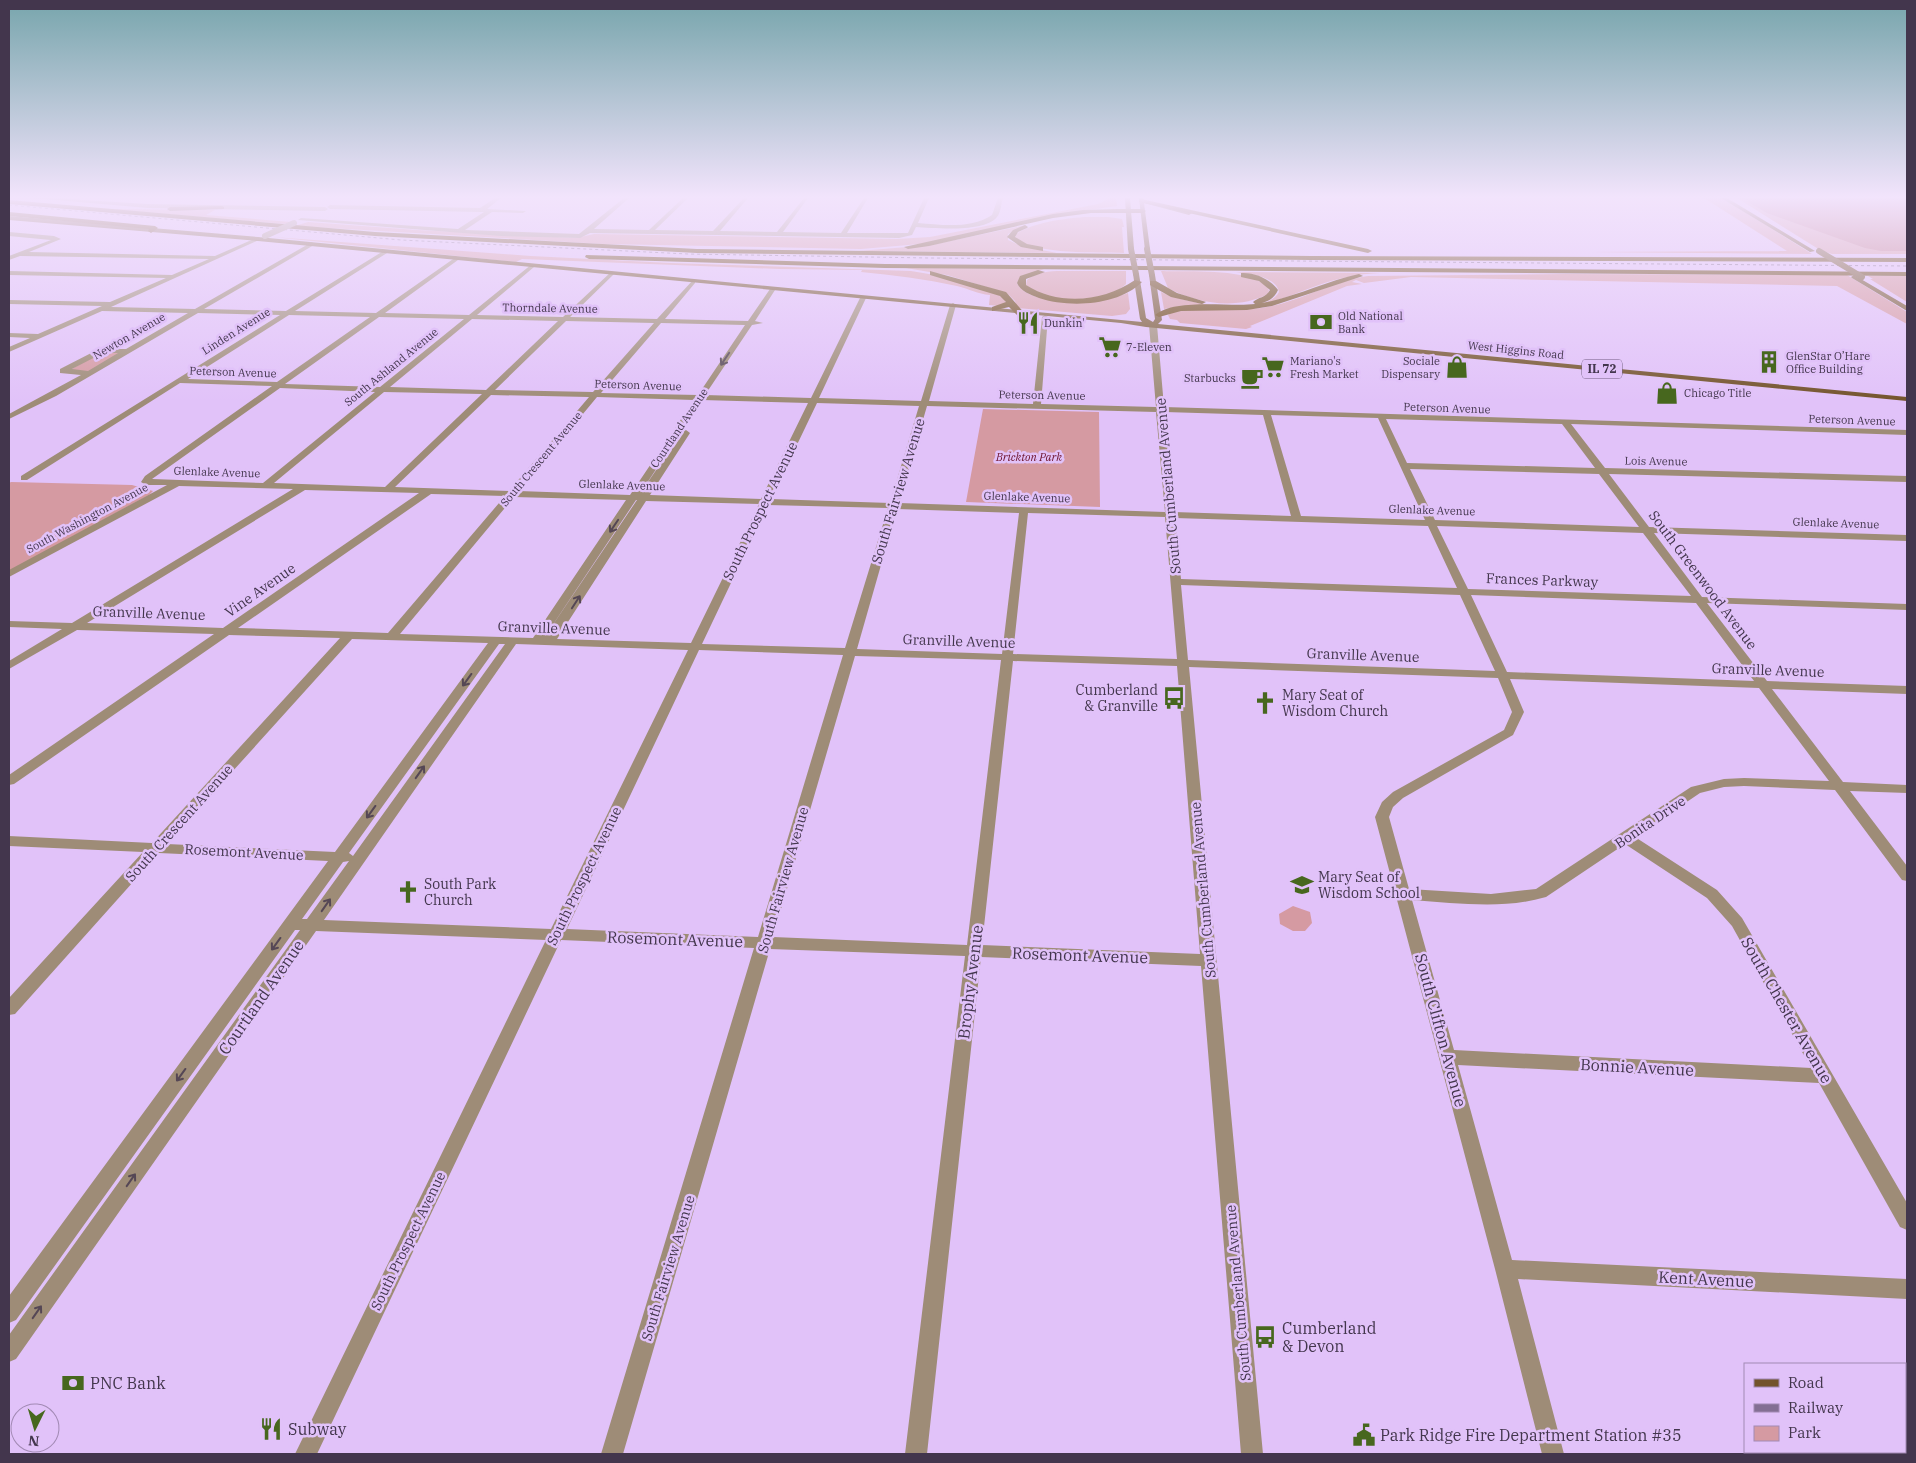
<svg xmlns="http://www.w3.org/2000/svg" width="1916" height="1463" viewBox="0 0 1916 1463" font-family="'IBM Plex Serif',serif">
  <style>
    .green { fill: #d59aa2 }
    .forest { fill: #be747f }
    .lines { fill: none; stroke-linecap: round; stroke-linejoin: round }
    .minor { fill: #9e8c77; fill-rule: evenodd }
    .major { fill: #73532b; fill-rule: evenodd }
    .highway { fill: #633e06; fill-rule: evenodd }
    .rail { stroke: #836f93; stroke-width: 1; stroke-dasharray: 3 3; stroke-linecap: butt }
    .minor-bridge { stroke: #9e8c77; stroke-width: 6 }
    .major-bridge { stroke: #73532b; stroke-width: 6 }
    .oneway { stroke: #554755 }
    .labels { text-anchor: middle; stroke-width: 5; stroke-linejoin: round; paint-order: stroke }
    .far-street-label { font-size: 11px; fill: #43364d; stroke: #e1c2f9 }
    .far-poi-label { font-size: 11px; fill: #43364d; stroke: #e1c2f9; text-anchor: start }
    .far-park-label { font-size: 11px; font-style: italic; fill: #6c112b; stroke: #e1c2f9 }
    .shield { fill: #e1c2f9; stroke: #726081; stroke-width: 1 }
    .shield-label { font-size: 12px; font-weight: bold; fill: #43364d }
    .street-label { font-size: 14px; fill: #43364d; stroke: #e1c2f9 }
    .poi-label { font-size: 14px; fill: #43364d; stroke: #e1c2f9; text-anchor: start }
    .near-street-label { font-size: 16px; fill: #43364d; stroke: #e1c2f9 }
    .near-poi-label { font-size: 16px; fill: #43364d; stroke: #e1c2f9; text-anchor: start }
  </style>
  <rect width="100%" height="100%" fill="#e1c2f9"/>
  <!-- green -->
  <path class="green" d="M1110 198H1116L1117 206 1089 210 920 244 861 249 603 244 295 226 308 222 417 230 576 238 594 234 897 239 930 237 1098 204Z
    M1704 198H1722L1812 254 1591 252 1787 251Z
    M1737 198H1907V254H1832L1820 250Z
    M106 209 215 210 206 215 291 222 284 224Z
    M1084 217H1108L1122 219 1124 227H1122L1124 253C1098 252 1035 255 1015 238L1016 234C1034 222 1063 219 1084 217Z
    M1026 225 1008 234V240L1021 246 1057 253 859 251 931 245Z
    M273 237 531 256 670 263 911 271 941 276 997 294 1004 298 1006 303 999 306 989 305 990 295C977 294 970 289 957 286 925 279 893 275 861 272L862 270 780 269 522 259 516 262Z
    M906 268 1044 269 1021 277 1017 283C1028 309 1107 301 1128 293L1130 309 1126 314 1112 316 1017 308 1015 301 1009 295 996 290 947 275Z
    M1062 271H1126V284C1107 303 1046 305 1026 285L1027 280C1037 272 1049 271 1062 271Z
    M1161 271C1184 272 1258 267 1269 290L1268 294C1237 310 1198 304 1168 288Z
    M1236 272 1380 273C1358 274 1337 278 1316 286 1296 293 1277 302 1257 305 1226 310 1195 304 1164 309L1161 292C1183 303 1264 319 1279 292 1276 276 1249 274 1236 272Z
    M1565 274 1847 275 1907 312V324L1837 286 1411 277 1364 283 1356 280 1352 282 1362 284 1347 286 1250 326 1252 327 1246 329 1180 323 1177 320 1170 319 1168 315C1177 306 1234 310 1251 309 1292 307 1327 282 1368 276Z
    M1868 276H1907V302L1870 279H1873Z
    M102 351H126L89 373 67 372Z
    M983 409 1099 412 1100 507 966 502Z
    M11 482 132 485 153 491 149 495 9 571V483Z
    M1293 906 1310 912 1312 923 1305 931H1293L1280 924 1279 914Z"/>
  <!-- forest -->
  <path class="forest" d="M1741 198H1907V251H1881L1865 248 1767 213Z"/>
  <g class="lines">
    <!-- minor -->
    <path class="minor" d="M33 198H52L148 204 325 207 328 209 325 211 148 208Z
      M495 198H501L487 209 526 211 523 213 492 212 465 230 579 234 624 198H629L594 229 649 230 683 198H688L655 230 713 231 744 198H748L720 231 777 232 804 198H808L783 232 841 233 864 198H868L847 233H908L924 198H929L918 223C942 225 971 229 992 215L998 198H1003C1001 203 1001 213 997 217 984 233 935 228 916 227L912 235 899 238 590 233 580 238 501 236 298 220 301 218 458 229 484 212 330 209 327 207 330 205 480 208Z
      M9 232 54 236 61 239 29 252 215 256 256 238 261 239 111 307 195 309 312 242 314 245 204 309 286 311 385 250 387 253 295 311 376 313 456 257 458 260 385 313 469 315 532 264 534 265V267L477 315 563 317 611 272 614 274 613 275 570 317 657 319 693 280 695 281V283L665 319 748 321 770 289H774L775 290 755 321 763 323 752 325 705 395 811 398 860 298 863 296 866 298 819 398 921 401 950 305 953 303 956 305 929 401 1033 404 1042 317 1045 315 1048 317 1041 404 1156 407 1149 325 1153 323 1157 325 1164 407 1907 430V435L1571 424 1605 468 1907 476V482L1609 474 1649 527 1907 535V541L1654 533 1702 597 1907 604V610L1707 603 1767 681 1907 686V694L1772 689 1843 782 1907 785V793L1850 791 1907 866V881L1902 880 1835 790 1744 786 1724 787 1700 793 1635 837 1717 890 1742 918 1907 1203V1230L1900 1227 1819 1083 1458 1065 1512 1260 1907 1279V1299L1518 1279 1564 1454H1542L1495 1269 1375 817 1382 802 1393 792 1504 730 1512 712 1498 678 1189 667 1263 1454H1241L1201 966 981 957 927 1454H905L965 956 770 949 623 1454H601L754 948 561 940 317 1454H295L546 940 316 931 16 1359 9 1362V1335L300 930H295L16 1320 9 1323V1296L328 861 159 853 15 1014 9 1015V998L143 852 9 846V836L152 843 340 638 229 635 14 784 9 785V775L214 634 77 630 9 669V661L62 629 9 627V621L72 623 293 489 179 486 9 577V570L167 485H146L141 482 145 476 272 386 180 383 27 480H21V476L280 315 198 313 56 396 9 419V414L81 375 60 373V369L99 349H126L188 313 102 311 9 352V347L30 338 9 337V333L38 334 102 306 9 304V300L110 302 166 278 9 275V271L172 275 209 259 20 256 9 260V256L51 240 9 236ZM289 315 370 317 277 382 188 379ZM379 317 464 319 380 387 285 384ZM472 319 558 321 486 390 390 387ZM566 321 654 323 593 392 495 390ZM661 323 745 325 698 395 601 393ZM103 353H118L88 371 72 369ZM280 388 375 392 263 483 152 479ZM384 392 482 394 385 487 274 483ZM491 395 589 397 509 491 395 487ZM597 397 694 400 630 495 519 491ZM702 400 808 403 761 499 650 495 690 433 686 430 683 431 639 495ZM817 403 919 406 890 503 771 499ZM927 406 1156 412 1165 512 899 503ZM1165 412 1263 415 1291 516 1174 512ZM1271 415 1378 418 1425 520 1301 516ZM1386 419 1562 424 1595 468 1407 463ZM1410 469 1599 474 1639 527 1435 520ZM305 490 419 493 223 628 87 623ZM431 494 505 496 388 633 238 628ZM514 497 626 500 533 638 400 634ZM636 500H637L544 638ZM646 501 759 504 691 643 557 639ZM768 505 888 508 845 648 702 644ZM897 509 1019 513 1002 654 857 649ZM1028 513 1165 517 1177 659 1013 654ZM1175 518 1428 526 1457 588 1181 579ZM1437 526 1643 533 1691 596 1468 589ZM1181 585 1460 595 1495 671 1188 660ZM1471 595 1696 603 1754 681 1507 672ZM352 639 488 643 335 852 167 844ZM499 644H505L353 856 349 853ZM516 644 688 650 551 929 324 920ZM699 650 843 655 758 937 567 929ZM855 656 1001 660 967 945 773 937ZM1013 661 1177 666 1200 954 982 945ZM1510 679 1759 688 1829 781 1744 778 1724 779 1691 787 1536 889 1491 894 1409 889 1389 817 1393 807 1403 798 1513 735 1524 712ZM1625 844 1707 898 1732 926 1811 1068 1454 1050 1412 900C1457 903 1502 910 1546 897ZM349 861 307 919H302L343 862Z"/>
    <!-- major -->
    <path class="major" d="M1125 198H1130L1134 249 1131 251 1128 249Z
      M1139 198H1143L1144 200 1192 213 1189 215 1144 203 1150 249 1145 250Z
      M1721 198H1727L1815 251 1810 252Z
      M9 216 258 237 1142 322 1140 319 1133 274 1136 272 1139 274 1146 318 1153 322 1155 319 1149 275 1152 273 1155 275 1162 320 1158 324 1907 397V401L1146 327 1121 323 258 241 9 220Z
      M1854 275 1907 306V311L1852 278 1851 277Z"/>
    <!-- highway -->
    <path class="highway" d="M1141 199 1368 249 1372 251 1368 253 1139 202V200Z
      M9 200 375 232 697 249 1311 256 1907 258V262L1311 260 697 253 375 236 9 204Z
      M222 206 224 207V209L170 211 167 209 170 207Z
      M1117 209H1143L1146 211 1143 213H1091L1053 218 929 246 908 249 904 247 1053 214 1083 210Z
      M9 212 155 226 158 228 151 233 148 231 149 229 9 216Z
      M1025 225 1028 227 1027 228 1018 232 1015 237 1027 244 1043 247V251L1021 247 1007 237 1013 230Z
      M586 255 885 264 1907 272V276L885 268 589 259 585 257Z
      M1038 270 1045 272 1026 279V285C1059 306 1103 302 1135 280L1142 282C1118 306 1069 308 1039 298 1031 295 1020 291 1017 283L1020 276Z
      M930 271 1006 292 1026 315 1019 317 1009 307 992 311V307L1006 302 1000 296 930 275Z
      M1241 273C1255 272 1270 279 1278 290 1275 297 1270 301 1262 303 1296 297 1326 281 1359 274L1363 276 1272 306 1247 310 1181 311 1159 317 1155 315C1175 298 1229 307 1255 304L1253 302C1258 297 1266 298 1270 290L1259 281 1241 277Z
      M1150 281H1156L1177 293 1206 302 1202 304 1171 297 1150 285Z"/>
    <!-- rail -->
    <path class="rail" d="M9 205 401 240 688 254 929 258 1907 266"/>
    <!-- minor-bridge -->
    <path class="minor-bridge" d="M265 236 294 223"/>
    <!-- major-bridge -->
    <path class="major-bridge" d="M1131 249 1136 274
      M1147 249 1152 275
      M1819 251 1862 277"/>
  </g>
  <!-- one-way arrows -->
  <defs><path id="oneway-shaft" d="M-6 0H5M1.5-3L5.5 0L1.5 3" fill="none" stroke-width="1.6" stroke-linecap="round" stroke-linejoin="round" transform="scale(1.25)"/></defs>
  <g class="oneway">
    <use href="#oneway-shaft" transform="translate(725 359) rotate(124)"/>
    <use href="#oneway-shaft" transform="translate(614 526) rotate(124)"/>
    <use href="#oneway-shaft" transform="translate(576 602) rotate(-57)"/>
    <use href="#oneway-shaft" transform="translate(467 680) rotate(126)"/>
    <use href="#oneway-shaft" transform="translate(420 772) rotate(-55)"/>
    <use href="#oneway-shaft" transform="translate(371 812) rotate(126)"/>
    <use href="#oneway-shaft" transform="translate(326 905) rotate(-55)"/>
    <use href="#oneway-shaft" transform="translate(276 944) rotate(126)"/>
    <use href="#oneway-shaft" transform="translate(181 1075) rotate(126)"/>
    <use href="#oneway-shaft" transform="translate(131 1180) rotate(-55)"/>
    <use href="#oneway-shaft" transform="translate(37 1312) rotate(-55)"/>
  </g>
  <!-- sky -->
  <linearGradient id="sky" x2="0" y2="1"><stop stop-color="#77a5ac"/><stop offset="0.49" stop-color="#f2e4fc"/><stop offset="1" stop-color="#f2e4fc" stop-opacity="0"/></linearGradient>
  <rect width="1916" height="402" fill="url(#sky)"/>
  <!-- icons -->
  <defs>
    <symbol id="bank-bare" viewBox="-9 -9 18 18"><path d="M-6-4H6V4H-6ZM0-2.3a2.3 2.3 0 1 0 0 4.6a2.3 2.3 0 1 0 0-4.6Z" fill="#47671e" stroke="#e1c2f9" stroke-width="2.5" paint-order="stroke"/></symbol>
    <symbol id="restaurant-bare" viewBox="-9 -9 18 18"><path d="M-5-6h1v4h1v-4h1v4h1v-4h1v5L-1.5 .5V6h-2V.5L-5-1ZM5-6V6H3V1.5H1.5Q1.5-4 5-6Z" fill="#47671e" stroke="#e1c2f9" stroke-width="2.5" paint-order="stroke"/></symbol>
    <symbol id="supermarket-bare" viewBox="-9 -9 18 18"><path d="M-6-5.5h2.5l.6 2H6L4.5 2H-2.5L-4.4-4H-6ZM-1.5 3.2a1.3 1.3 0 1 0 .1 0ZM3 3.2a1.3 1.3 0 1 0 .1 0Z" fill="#47671e" stroke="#e1c2f9" stroke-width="2.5" paint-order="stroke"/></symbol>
    <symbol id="building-bare" viewBox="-9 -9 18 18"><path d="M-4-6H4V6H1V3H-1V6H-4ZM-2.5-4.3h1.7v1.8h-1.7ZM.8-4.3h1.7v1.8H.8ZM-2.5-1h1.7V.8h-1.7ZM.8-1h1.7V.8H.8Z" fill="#47671e" stroke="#e1c2f9" stroke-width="2.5" paint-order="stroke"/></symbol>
    <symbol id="shop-bare" viewBox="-9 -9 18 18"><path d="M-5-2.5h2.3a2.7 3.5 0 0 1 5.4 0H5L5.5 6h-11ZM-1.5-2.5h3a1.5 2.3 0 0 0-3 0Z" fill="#47671e" stroke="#e1c2f9" stroke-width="2.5" paint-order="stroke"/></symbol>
    <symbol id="cafe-bare" viewBox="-9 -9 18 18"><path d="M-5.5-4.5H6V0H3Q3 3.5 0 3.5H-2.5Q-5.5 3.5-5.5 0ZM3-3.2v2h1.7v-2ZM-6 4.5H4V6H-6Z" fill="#47671e" stroke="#e1c2f9" stroke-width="2.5" paint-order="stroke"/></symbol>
    <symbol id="bus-bare" viewBox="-9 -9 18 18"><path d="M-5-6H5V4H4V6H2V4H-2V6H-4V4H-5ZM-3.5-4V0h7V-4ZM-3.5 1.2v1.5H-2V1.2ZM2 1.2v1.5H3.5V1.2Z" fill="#47671e" stroke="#e1c2f9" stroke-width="2.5" paint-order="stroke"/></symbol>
    <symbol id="church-bare" viewBox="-9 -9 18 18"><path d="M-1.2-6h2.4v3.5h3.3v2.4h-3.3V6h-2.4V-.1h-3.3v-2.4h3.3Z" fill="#47671e" stroke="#e1c2f9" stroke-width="2.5" paint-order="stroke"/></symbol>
    <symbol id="school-bare" viewBox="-9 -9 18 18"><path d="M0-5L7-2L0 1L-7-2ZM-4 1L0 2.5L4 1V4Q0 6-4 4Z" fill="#47671e" stroke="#e1c2f9" stroke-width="2.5" paint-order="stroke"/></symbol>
    <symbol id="civic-bare" viewBox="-9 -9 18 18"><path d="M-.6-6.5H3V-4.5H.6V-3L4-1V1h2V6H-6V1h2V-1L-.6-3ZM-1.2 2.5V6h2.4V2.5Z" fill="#47671e" stroke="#e1c2f9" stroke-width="2.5" paint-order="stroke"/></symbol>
  </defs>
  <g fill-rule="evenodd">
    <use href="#bank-bare" x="1305" y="306" width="32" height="32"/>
    <use href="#restaurant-bare" x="1012" y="307" width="32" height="32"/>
    <use href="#supermarket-bare" x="1094" y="331" width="32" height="32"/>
    <use href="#building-bare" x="1753" y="346" width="32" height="32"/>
    <use href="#supermarket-bare" x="1257" y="351" width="32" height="32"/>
    <use href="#shop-bare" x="1441" y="351" width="32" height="32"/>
    <use href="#cafe-bare" x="1236" y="362" width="32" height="32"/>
    <use href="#shop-bare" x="1651" y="377" width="32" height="32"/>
    <use href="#bus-bare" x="1158" y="682" width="32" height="32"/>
    <use href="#church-bare" x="1249" y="687" width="32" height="32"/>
    <use href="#school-bare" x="1286" y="869" width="32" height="32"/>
    <use href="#church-bare" x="392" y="876" width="32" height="32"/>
    <use href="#bus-bare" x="1249" y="1321" width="32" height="32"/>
    <use href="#bank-bare" x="57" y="1367" width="32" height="32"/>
    <use href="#restaurant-bare" x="255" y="1413" width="32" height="32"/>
    <use href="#civic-bare" x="1348" y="1419" width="32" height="32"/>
  </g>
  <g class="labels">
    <!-- far-street labels -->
    <g class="far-street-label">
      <text transform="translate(550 308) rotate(1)" y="4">Thorndale Avenue</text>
      <text transform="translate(236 331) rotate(-32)" y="4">Linden Avenue</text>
      <text transform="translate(129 336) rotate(-30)" y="4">Newton Avenue</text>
      <text transform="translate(1516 350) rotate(6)" y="4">West Higgins Road</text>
      <text transform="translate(391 367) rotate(-39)" y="4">South Ashland Avenue</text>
      <text transform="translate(233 372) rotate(2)" y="4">Peterson Avenue</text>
      <text transform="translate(638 385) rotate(2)" y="4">Peterson Avenue</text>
      <text transform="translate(1042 395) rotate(1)" y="4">Peterson Avenue</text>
      <text transform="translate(1447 408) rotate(2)" y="4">Peterson Avenue</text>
      <text transform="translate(1852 420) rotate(2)" y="4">Peterson Avenue</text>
      <text transform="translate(679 428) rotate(-56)" y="4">Courtland Avenue</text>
      <text transform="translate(541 459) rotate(-50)" y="4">South Crescent Avenue</text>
      <text transform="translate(1656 461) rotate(1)" y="4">Lois Avenue</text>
      <text transform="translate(217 472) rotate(2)" y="4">Glenlake Avenue</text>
      <text transform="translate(622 485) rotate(2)" y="4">Glenlake Avenue</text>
      <text transform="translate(1027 497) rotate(2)" y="4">Glenlake Avenue</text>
      <text transform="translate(1432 510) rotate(2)" y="4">Glenlake Avenue</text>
      <text transform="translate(87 518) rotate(-28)" y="4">South Washington Avenue</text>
      <text transform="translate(1836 523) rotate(2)" y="4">Glenlake Avenue</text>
    </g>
    <!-- far-poi labels -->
    <g class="far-poi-label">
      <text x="1338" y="320">Old National<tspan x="1338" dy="13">Bank</tspan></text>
      <text x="1044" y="327">Dunkin'</text>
      <text x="1126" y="351">7-Eleven</text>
      <text x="1786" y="360">GlenStar O’Hare<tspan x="1786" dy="13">Office Building</tspan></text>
      <text x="1290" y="365">Mariano's<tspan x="1290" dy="13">Fresh Market</tspan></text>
      <text x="1440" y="365" text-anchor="end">Sociale<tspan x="1440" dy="13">Dispensary</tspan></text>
      <text x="1236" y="382" text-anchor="end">Starbucks</text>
      <text x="1684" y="397">Chicago Title</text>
    </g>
    <!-- far-park labels -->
    <g class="far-park-label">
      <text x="1029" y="461">Brickton Park</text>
    </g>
    <!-- shield labels -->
    <rect class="shield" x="1582" y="359.5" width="40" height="19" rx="4"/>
    <g class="shield-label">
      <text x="1602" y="373">IL 72</text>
    </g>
    <!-- street labels -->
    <g class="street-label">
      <text transform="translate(1168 486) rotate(-95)" y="5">South Cumberland Avenue</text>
      <text transform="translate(898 491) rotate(-73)" y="5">South Fairview Avenue</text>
      <text transform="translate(760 511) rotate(-64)" y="5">South Prospect Avenue</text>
      <text transform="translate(1542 580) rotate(2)" y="5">Frances Parkway</text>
      <text transform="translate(1703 580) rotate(53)" y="5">South Greenwood Avenue</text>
      <text transform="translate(260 590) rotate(-35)" y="5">Vine Avenue</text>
      <text transform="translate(149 613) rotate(2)" y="5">Granville Avenue</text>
      <text transform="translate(554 628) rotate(2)" y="5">Granville Avenue</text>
      <text transform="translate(959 641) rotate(2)" y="5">Granville Avenue</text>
      <text transform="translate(1363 655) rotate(2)" y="5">Granville Avenue</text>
      <text transform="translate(1768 670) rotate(2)" y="5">Granville Avenue</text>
      <text transform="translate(1650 822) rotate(-34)" y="5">Bonita Drive</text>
      <text transform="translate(179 823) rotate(-48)" y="5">South Crescent Avenue</text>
      <text transform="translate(244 852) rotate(3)" y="5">Rosemont Avenue</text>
      <text transform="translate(584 876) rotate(-64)" y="5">South Prospect Avenue</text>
      <text transform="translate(783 880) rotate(-74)" y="5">South Fairview Avenue</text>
      <text transform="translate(1203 890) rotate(-95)" y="5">South Cumberland Avenue</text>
      <text transform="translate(408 1241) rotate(-64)" y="5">South Prospect Avenue</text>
      <text transform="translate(668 1268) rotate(-73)" y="5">South Fairview Avenue</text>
      <text transform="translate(1238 1293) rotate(-95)" y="5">South Cumberland Avenue</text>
    </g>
    <!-- poi labels -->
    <g class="poi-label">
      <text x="1158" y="695" text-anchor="end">Cumberland<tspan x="1158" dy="16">&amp; Granville</tspan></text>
      <text x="1282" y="700">Mary Seat of<tspan x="1282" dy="16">Wisdom Church</tspan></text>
      <text x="1318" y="882">Mary Seat of<tspan x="1318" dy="16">Wisdom School</tspan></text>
      <text x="424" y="889">South Park<tspan x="424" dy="16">Church</tspan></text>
    </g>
    <!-- near-street labels -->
    <g class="near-street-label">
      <text transform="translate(675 939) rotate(2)" y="6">Rosemont Avenue</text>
      <text transform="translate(1080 955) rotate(2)" y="6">Rosemont Avenue</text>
      <text transform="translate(970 982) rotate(-83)" y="6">Brophy Avenue</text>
      <text transform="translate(261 997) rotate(-55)" y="6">Courtland Avenue</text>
      <text transform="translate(1787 1010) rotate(60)" y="6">South Chester Avenue</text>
      <text transform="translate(1441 1030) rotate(75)" y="6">South Clifton Avenue</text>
      <text transform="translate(1637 1067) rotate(3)" y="6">Bonnie Avenue</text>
      <text transform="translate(1706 1279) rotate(3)" y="6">Kent Avenue</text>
    </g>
    <!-- near-poi labels -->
    <g class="near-poi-label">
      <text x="1282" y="1334">Cumberland<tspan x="1282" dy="18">&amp; Devon</tspan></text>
      <text x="90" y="1389">PNC Bank</text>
      <text x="288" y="1435">Subway</text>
      <text x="1380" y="1441">Park Ridge Fire Department Station #35</text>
    </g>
  </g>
  <!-- border -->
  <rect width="1916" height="1463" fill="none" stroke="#43364d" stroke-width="20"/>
  <!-- legend -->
  <rect x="1744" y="1363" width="162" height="90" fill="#e1c2f9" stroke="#a28ab4"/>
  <rect x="1754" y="1379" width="25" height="8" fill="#73532b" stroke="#a28ab4"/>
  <text x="1788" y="1388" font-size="15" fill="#43364d">Road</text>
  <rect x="1754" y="1404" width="25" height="8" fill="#836f93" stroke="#a28ab4"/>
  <text x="1788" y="1413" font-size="15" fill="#43364d">Railway</text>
  <rect x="1754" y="1426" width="25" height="15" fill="#d59aa2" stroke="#a28ab4"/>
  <text x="1788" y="1438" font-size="15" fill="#43364d">Park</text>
  <!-- north arrow -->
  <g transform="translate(35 1428) rotate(185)"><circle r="24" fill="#e1c2f9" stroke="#a28ab4"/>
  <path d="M0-4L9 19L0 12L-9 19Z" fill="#47671e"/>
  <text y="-8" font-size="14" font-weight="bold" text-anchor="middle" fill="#43364d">N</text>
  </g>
</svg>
